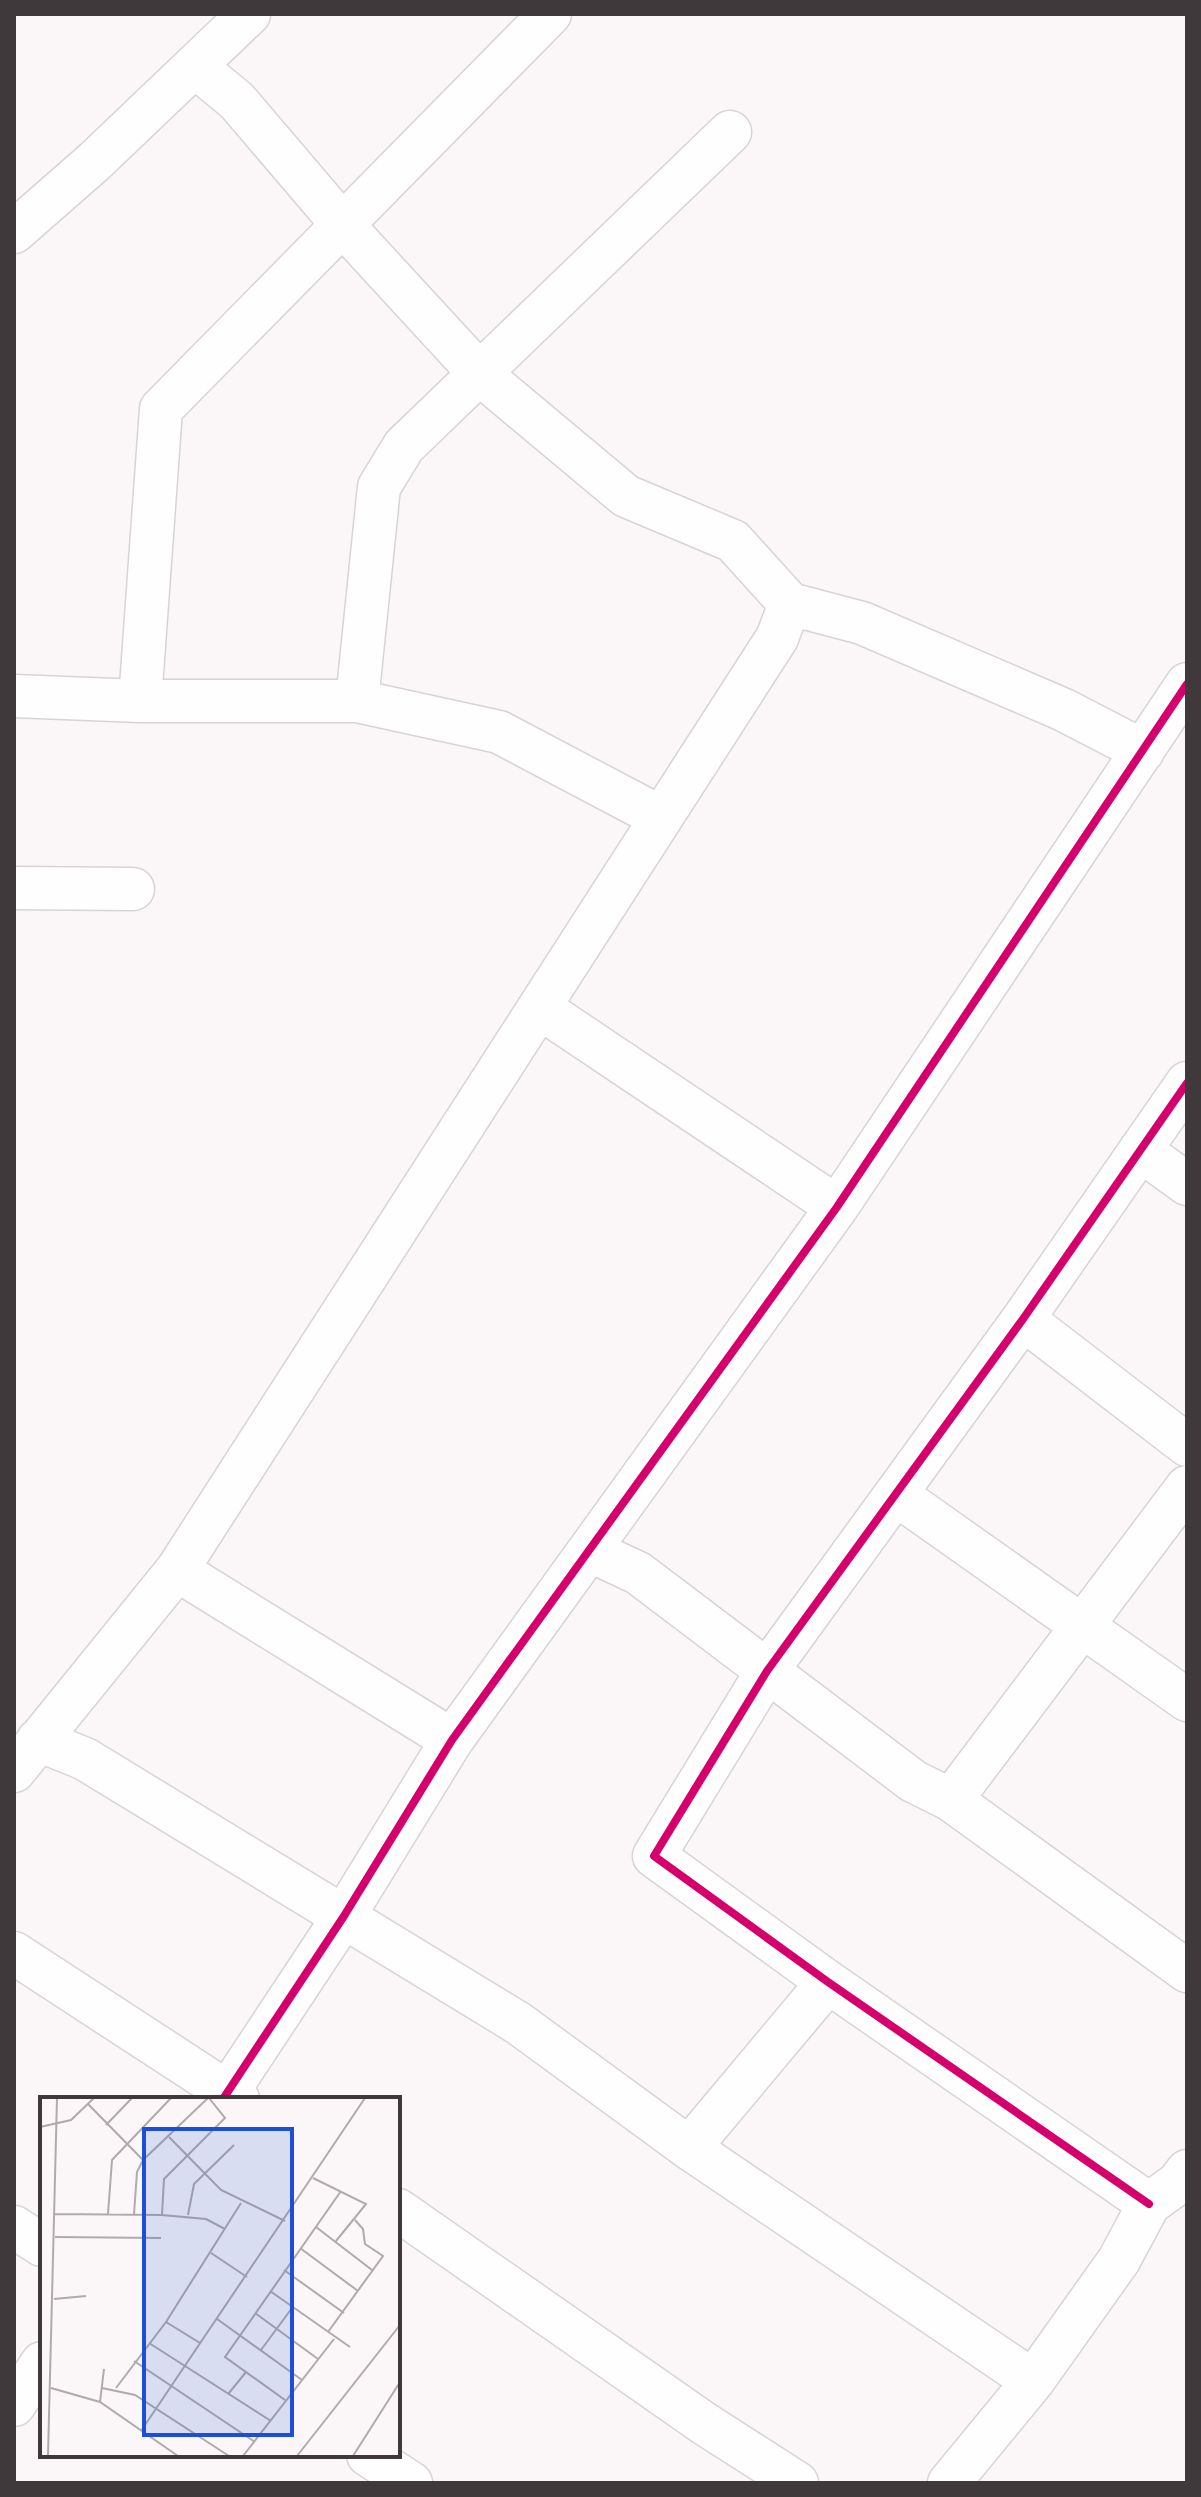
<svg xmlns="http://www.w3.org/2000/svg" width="1201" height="2497" viewBox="0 0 1201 2497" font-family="'Roboto Serif',serif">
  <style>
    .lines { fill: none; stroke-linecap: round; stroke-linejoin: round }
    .minor-casing { stroke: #d8d4d5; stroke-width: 45 }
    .minor { stroke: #fefefe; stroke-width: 42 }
    .cycleway-casing { stroke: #fff; stroke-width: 13 }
    .cycleway { stroke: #d6006c; stroke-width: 8 }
    .inset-road { fill: none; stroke: #b0aaac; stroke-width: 2 }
    .view { fill: #1d4ed8; fill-opacity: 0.15; stroke: #1d4ed8; stroke-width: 4 }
    .inset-edge { fill: none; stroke: #3f393b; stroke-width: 4 }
  </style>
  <rect width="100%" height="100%" fill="#fbf6f7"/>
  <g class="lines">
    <defs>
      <path id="minor" d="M550 14 161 409 140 701H357L499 732 660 817
        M196 67 237 101 341 223 480 374 626 496 733 541 790 604 862 623 1064 710 1143 751
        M14 232 95 161 249 14
        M14 696 140 701
        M357 701 379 487 404 446 730 132
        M14 888 133 889
        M540 1008 837 1207
        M1140 1150 1187 1184
        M1023 1319 1187 1445
        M897 1495 1187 1700
        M591 1551 638 1573 913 1781 951 1800 1187 1971
        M177 1570 452 1740
        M38 1740 85 1759 518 2023 689 2148 1033 2381
        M14 1771 177 1570 777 638 790 604
        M951 1800 1187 1487
        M14 1953 238 2099
        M223 2099 344 1916 452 1740 837 1207 1187 684
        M689 2148 828 1982
        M1149 2204 828 1982 654 1856 767 1671 1023 1319 1187 1083
        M398 2210 705 2424 797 2483
        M14 2227 42 2245
        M14 2405 42 2363
        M368 2455 411 2483
        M949 2483 1033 2381 1119 2260 1149 2204 1178 2183 1187 2171"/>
    </defs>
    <!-- minor casing -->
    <use href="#minor" class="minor-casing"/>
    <!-- minor -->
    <use href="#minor" class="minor"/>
    <defs>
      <path id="cycleway" d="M223 2099 344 1916 452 1740 837 1207 1187 684
        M1149 2204 828 1982 654 1856 767 1671 1023 1319 1187 1083"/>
    </defs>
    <!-- cycleway casing -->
    <use href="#cycleway" class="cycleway-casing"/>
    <!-- cycleway -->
    <use href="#cycleway" class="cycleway"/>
  </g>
  <!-- overview -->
  <g transform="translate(40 2097)">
    <rect width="360" height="360" fill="#fbf6f7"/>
    <path class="inset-road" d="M169 1 185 21 124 82 122 118 166 122 185 132M48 7 103 63 168 1M66 28 92 1M0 30 31 23 54 1M129 40 181 93 245 124M273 81 326 107 296 144M15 117 122 118M68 117 72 63 131 1M94 117 97 75 103 63M148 118 154 87 194 48M276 130 332 173M15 140 121 141M260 151 318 194M171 156 207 180M244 173 304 216M230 194 310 250M14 202 46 199M215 216 278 262M177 222 262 283M126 225 160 246M288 235 343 159 325 147 323 132 315 123M109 246 231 324M221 253 252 211M94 264 215 345M11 291 60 305 138 359M62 291 95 298 189 359M76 291 126 225 201 106M189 296 206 275M245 303 185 260 301 94M60 305 64 272M101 334 325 1M8 359 17 1M203 359 294 242M257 359 360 228M313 359 360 285"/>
    <path class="view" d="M104 32H252V338H104Z"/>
    <rect width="360" height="360" class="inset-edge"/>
  </g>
  <!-- border -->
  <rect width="1201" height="2497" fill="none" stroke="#3f393b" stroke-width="32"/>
</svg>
